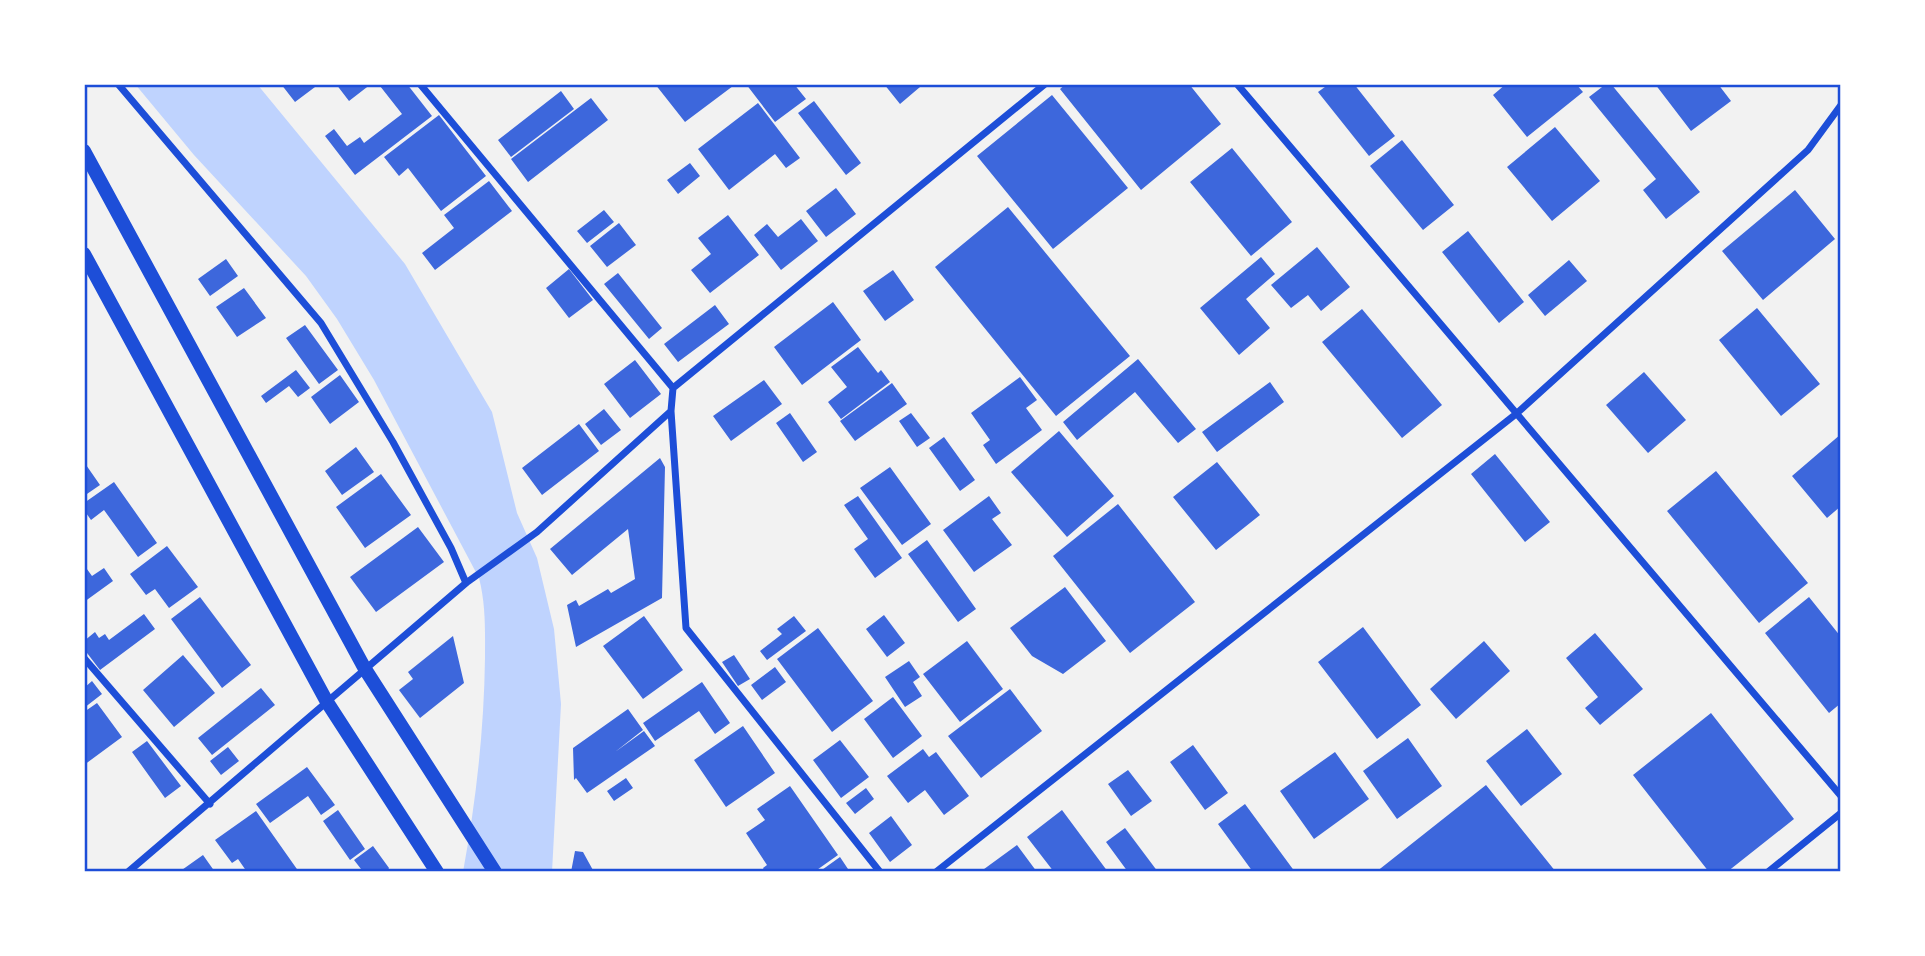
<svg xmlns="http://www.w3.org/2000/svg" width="1925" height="956" viewBox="0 0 1925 956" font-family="Commissioner,sans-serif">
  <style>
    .water { fill: #bfd3fe }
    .building { fill: #3d67dc }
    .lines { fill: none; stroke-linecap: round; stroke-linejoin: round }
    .minor { stroke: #1d4ed8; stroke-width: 7 }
    .secondary { stroke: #1d4ed8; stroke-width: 14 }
    .neatline { fill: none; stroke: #1d4ed8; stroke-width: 2.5 }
  </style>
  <rect width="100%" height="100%" fill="#f2f2f2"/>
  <!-- water -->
  <path class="water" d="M135 84H257L405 264 492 412 517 513 537 558 554 629 561 704 552 872H463C476 801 484 731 485 658 485 631 486 605 479 578L374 380 337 319 306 276 194 155Z"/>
  <!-- building -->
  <path class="building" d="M281 84H319L295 102Z
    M336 84H371L349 101Z
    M383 84H407L432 116 355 175 325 136 334 129 347 146 360 137 364 143 402 114 380 86Z
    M655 84H731L733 86 685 122Z
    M746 84H794L806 99 775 122Z
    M884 84H917L920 87 900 104Z
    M1066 84H1189L1221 124 1141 190 1060 89Z
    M1329 84H1354L1395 136 1369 156 1318 92Z
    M1506 84H1576L1583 92 1527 137 1493 95Z
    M1606 84H1611L1700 192 1666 219 1643 190 1656 179 1589 97Z
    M1655 84H1718L1731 101 1691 131Z
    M561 91 574 109 511 157 498 140Z
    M1052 95 1128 188 1053 249 977 156Z
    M591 98 608 120 528 182 511 159Z
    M814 101 861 163 846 175 798 113Z
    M758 103 800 158 786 168 775 154 729 190 698 149Z
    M439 115 486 176 441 211 408 168 399 176 384 157Z
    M1555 127 1600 181 1552 221 1507 167Z
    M1402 140 1454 205 1423 230 1370 166Z
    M1232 148 1292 222 1251 256 1190 182Z
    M690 163 700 176 678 194 667 180Z
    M489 181 512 211 435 270 422 253 454 228 444 215Z
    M836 188 856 214 826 237 806 211Z
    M1795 190 1835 239 1763 300 1722 251Z
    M1008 207 1130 356 1056 416 935 267Z
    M604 210 614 222 587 243 577 231Z
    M728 215 759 255 710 293 691 270 711 254 698 238Z
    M801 219 818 241 781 270 754 235 767 224 778 237Z
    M619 223 636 245 607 267 590 246Z
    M1468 231 1524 302 1499 323 1442 252Z
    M1317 247 1350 287 1321 311 1308 295 1291 308 1271 285Z
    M1261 257 1275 274 1246 299 1270 328 1239 355 1200 308Z
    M226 259 238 276 210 296 198 279Z
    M1569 260 1587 281 1545 316 1528 295Z
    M569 269 593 300 569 318 546 288Z
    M893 270 914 300 885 321 863 291Z
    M618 273 662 328 649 339 604 284Z
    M244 288 266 318 237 337 216 307Z
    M833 302 861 340 802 385 774 347Z
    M715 305 729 324 678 362 664 344Z
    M1757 308 1820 384 1781 416 1719 340Z
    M1362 309 1442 405 1402 438 1322 342Z
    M305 325 338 370 319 384 286 338Z
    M858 347 878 373 881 370 890 382 841 419 828 402 847 387 831 367Z
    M1138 359 1196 429 1178 443 1135 392 1077 440 1063 422Z
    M635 360 661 394 630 418 604 384Z
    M296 370 310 388 298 397 289 386 266 403 261 396Z
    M1644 372 1686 420 1648 453 1606 405Z
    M340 375 359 402 330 424 311 397Z
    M1020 377 1037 400 1026 408 1042 430 996 464 983 445 990 440 971 413Z
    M764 380 782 404 731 441 713 416Z
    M1270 382 1284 402 1217 452 1202 432Z
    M892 383 907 404 855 441 840 421Z
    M604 409 621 430 601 445 585 424Z
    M790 413 817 452 803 462 776 423Z
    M911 413 930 438 917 447 899 421Z
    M579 424 599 451 542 495 522 468Z
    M1059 431 1114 496 1067 537 1011 472Z
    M1841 434V506L1827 518 1792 476Z
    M944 437 975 480 960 491 929 448Z
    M356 447 374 472 342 495 325 471Z
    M1495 454 1550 522 1525 542 1471 474Z
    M660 458 665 467 662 598 576 647 567 605 576 600 579 606 608 589 611 593 635 579 628 529 572 575 550 549Z
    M84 462 100 485 84 496Z
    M1217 462 1260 515 1216 550 1173 497Z
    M890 467 931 524 902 545 860 488Z
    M1716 471 1808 583 1759 623 1667 511Z
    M381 474 411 515 365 548 336 507Z
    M114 482 157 543 138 557 104 510 91 520 84 510V503Z
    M858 496 902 558 875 578 854 549 868 539 844 505Z
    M989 496 1001 513 992 519 1012 545 974 572 943 530Z
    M1118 504 1195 602 1130 653 1053 556Z
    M418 527 444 562 376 612 350 577Z
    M927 540 976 609 958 622 908 554Z
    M167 546 198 587 169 608 155 589 146 595 130 574Z
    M84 565 92 576 104 568 113 581 84 602Z
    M1065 587 1106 641 1063 674 1032 656 1010 628Z
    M200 597 251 665 222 688 171 619Z
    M1809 597 1841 637V703L1829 713 1765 633Z
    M144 614 155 629 100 670 84 649V641L95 632 99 638 105 634 109 640Z
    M884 615 905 643 887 657 866 629Z
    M644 616 683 670 643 699 603 646Z
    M794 616 806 631 767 660 760 651 782 634 777 629Z
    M1363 627 1421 705 1377 739 1318 662Z
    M818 628 873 701 832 732 777 659Z
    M1595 633 1643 689 1600 725 1585 708 1598 697 1566 658Z
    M453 636 464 683 420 718 399 690 413 679 408 672Z
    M967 641 1003 689 960 722 923 674Z
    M1484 641 1510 671 1456 719 1430 689Z
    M183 655 215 693 174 727 143 690Z
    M734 655 750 679 738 686 722 662Z
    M909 661 920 677 913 682 922 696 905 707 885 677Z
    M775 667 786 682 762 700 751 685Z
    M92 681 102 694 84 708V688Z
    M702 682 730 723 715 734 699 711 655 741 643 723Z
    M261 688 275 705 212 755 198 738Z
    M1010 689 1042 731 981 778 948 736Z
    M893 697 922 736 893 758 864 719Z
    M97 703 122 737 84 765V712Z
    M628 709 643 730 615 752 644 731 655 746 587 793 576 778 574 780 573 748Z
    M1711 713 1794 819 1727 872H1709L1633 775Z
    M743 726 775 773 726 807 694 760Z
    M1527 729 1562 774 1521 806 1486 761Z
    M1408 738 1442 786 1397 819 1363 771Z
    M840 740 869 777 841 798 813 760Z
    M147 741 181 786 165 798 132 752Z
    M1193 745 1228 793 1205 810 1170 762Z
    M228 747 239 761 221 775 210 761Z
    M923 749 929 757 936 752 969 796 944 815 925 790 908 803 887 776Z
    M1335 752 1369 799 1314 839 1280 791Z
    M307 767 335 805 321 815 308 796 270 823 256 804Z
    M1128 770 1152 801 1131 816 1108 784Z
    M626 778 633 788 614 801 607 791Z
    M1486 785 1556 872H1376Z
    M790 786 838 855 814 872H765L763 868 767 865 746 833 765 820 757 809Z
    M866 788 874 799 855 814 846 803Z
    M1245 804 1295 872H1253L1218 824Z
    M338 810 365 849 350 860 323 821Z
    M1062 810 1108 872H1054L1027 837Z
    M256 811 299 872H247L238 859 232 863 215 840Z
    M891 816 912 845 890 862 869 833Z
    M1125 828 1158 872H1128L1106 842Z
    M1017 845 1037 872H980Z
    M373 846 389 868 387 872H356L361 869 354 860Z
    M575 851 583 852 594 872H571Z
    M203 855 215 872H179Z
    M840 857 850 872H819Z"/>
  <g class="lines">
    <!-- minor -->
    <path class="minor" d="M118 84 321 323 393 442 451 548 466 583
      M420 84 673 388
      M1237 84 1841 796
      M671 411 686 628 880 872
      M84 658 210 804
      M128 872 466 583 537 532 671 411 673 388 1045 84
      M936 872 1516 414 1808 150 1841 105
      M1768 872 1841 813"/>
    <!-- secondary -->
    <path class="secondary" d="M84 151 365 669 495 872
      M84 254 327 702 437 872"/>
  </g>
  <!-- border -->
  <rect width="1925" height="956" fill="none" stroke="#ffffff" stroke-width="172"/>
  <rect x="86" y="86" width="1753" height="784" class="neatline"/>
</svg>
